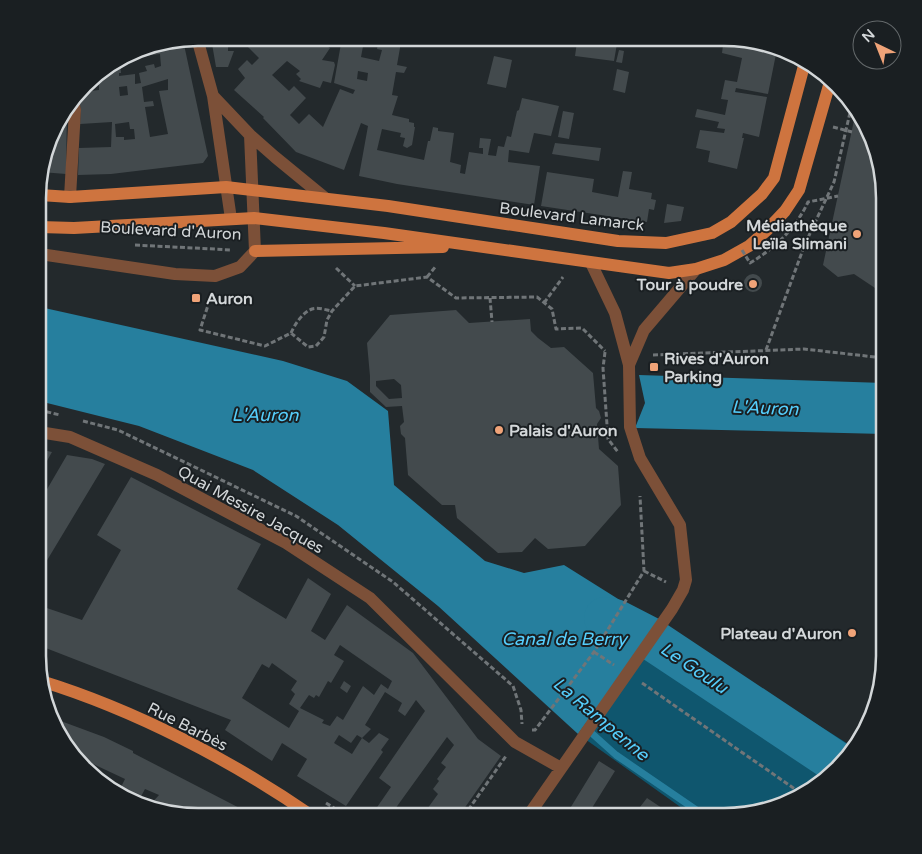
<svg xmlns="http://www.w3.org/2000/svg" width="922" height="854" viewBox="0 0 922 854" font-family="'Varela Round',sans-serif">
  <style>
    .forest { fill: #0f566e }
    .water { fill: #267f9e }
    .lines { fill: none; stroke-linecap: round; stroke-linejoin: round }
    .stream { stroke: #267f9e; stroke-width: 7 }
    .river { stroke: #267f9e; stroke-width: 42 }
    .building { fill: #434a4d; fill-rule: evenodd }
    .path { stroke: #707578; stroke-width: 3; stroke-dasharray: 5 2.5; stroke-linecap: butt }
    .minor { stroke: #7c5038; stroke-width: 12 }
    .major { stroke: #ce743f; stroke-width: 12 }
    .path-bridge { stroke: #707578; stroke-width: 3; stroke-dasharray: 5 2.5; stroke-linecap: butt }
    .poi-dot { fill: #f0a378; stroke: #1a1f22; stroke-width: 2 }
    .labels { text-anchor: middle; stroke-width: 4; stroke-linejoin: round; paint-order: stroke }
    .street-label { font-size: 16px; fill: #d3d7d9; stroke: #1a1f22 }
    .poi-label { font-size: 16px; font-weight: bold; fill: #d3d7d9; stroke: #1a1f22; text-anchor: end }
    .water-label { font-size: 18px; font-style: italic; fill: #55cefc; stroke: #1a1f22 }
    .rim { fill: none; stroke: #d3d7d9; stroke-width: 2.5 }
  </style>
  <rect width="100%" height="100%" fill="#23292c"/>
  <!-- forest -->
  <path class="forest" d="M658 624 853 747 829 777 785 804 734 816H693L578 734Z"/>
  <!-- water -->
  <path class="water" d="M40 307 283 361 347 381 388 411 394 485 485 561 524 573 564 565 658 624 578 734 438 606 338 525 253 470 139 426 39 401Z
    M639 375 884 383V434L635 428 645 403Z"/>
  <g class="lines">
    <!-- stream -->
    <path class="stream" d="M587 729 616 755 705 816"/>
    <!-- river -->
    <path class="river" d="M605 618 615 620 648 637 839 764"/>
  </g>
  <!-- building -->
  <path class="building" d="M211 38H238V40L228 41V51H234L228 67H216Z
    M251 38H313L330 48 322 60 334 62 335 65 331 83 323 81 320 88 299 81 301 79 296 74 300 71 287 61 272 75 289 91 294 86 306 98 290 115 299 124 309 114 323 127 340 89 353 94 355 90 334 83 342 38H400V48L397 65 407 67 404 73 396 72 392 95 398 96 392 115 409 119V122L414 123V127H415L412 145 407 148 403 146 405 138 400 137 401 133 382 129 377 150 424 160 428 141H430L433 127 438 128V131L454 133 450 162 461 165 460 173 465 174 469 152 483 154V148H479L480 138 491 139 488 155 496 156 498 146 504 147 507 136 511 137 517 111 519 110 522 98 559 106 551 136 534 133 529 153 509 150 508 162 540 166 534 205 397 184 359 176 368 126 361 123 344 170 296 152 263 118 264 117 234 90 245 78 238 69 247 60 252 65 259 58 247 46ZM364 41 378 44 377 49 382 50 379 61 361 57ZM358 71 368 73 367 81 357 79Z
    M603 38H618L614 61 575 56 577 42 601 47Z
    M183 40 208 156 203 163 111 174 78 175 79 148 111 147 112 122 80 124 81 110 78 95 81 92 99 90V78L91 80 120 62 121 73H119V76L135 74V84L141 83 139 73 147 71 145 66 154 64 155 68 161 66 160 54 126 58 147 46ZM168 79V90L159 91 168 134 150 137 145 107 154 106 153 101 144 102 142 87ZM127 86 128 95 120 96 119 87ZM129 122 130 129H134L135 139 124 140V137H116L115 124Z
    M749 42 777 49 768 94 736 88 735 92 767 97 759 137 743 133 742 138H744L737 169 708 162 710 151 696 148 700 130 724 133 725 129 717 128 719 122 695 117 697 109 725 115 728 100 721 99 725 80 737 82 742 58 722 53 723 45 748 48Z
    M619 50 624 51 622 63 616 62Z
    M494 56 512 60 506 88 487 84Z
    M617 69 629 72 625 93 613 90Z
    M67 108 66 174 41 172V167L59 118Z
    M563 111 574 113 569 139 558 137Z
    M856 111 872 137 884 188V315L878 312V290L854 274 838 277 823 265Z
    M555 143 601 148 599 161 552 154Z
    M623 171 632 172 629 189 652 193 651 199 656 200 654 210 649 209 647 222 541 206 547 172 594 179 592 192 618 197Z
    M667 204 684 207 681 221 664 223Z
    M744 283a9 9 0 1 1 18 0a9 9 0 1 1-18 0Z
    M456 310 469 323 530 319 531 331 538 338 551 348 564 347 593 373 596 408 599 411 601 418 597 424 599 449 618 466 621 505 585 546 548 549 535 538 522 552 498 553 457 518 455 505H442L408 475 405 438 401 434 400 426 404 422 402 406 386 407 370 392V376L367 343 390 315ZM394 379 401 385 402 398 389 399 376 386V381Z
    M39 449 52 452 39 475Z
    M67 455 92 459 105 464 40 572 38 570 39 503Z
    M131 477 261 544 237 589 286 619 308 578 331 594 311 631 325 640 347 605 413 653 478 739 501 756 459 816H422L438 794 433 789 439 781 437 779 446 767 441 763 454 745 447 737 390 816H371L391 787 379 778 425 711 416 700 405 716 398 711 402 703 385 692 365 725 371 729 362 738 357 735 351 743 339 735 334 743 352 754 362 738 369 743 379 733 389 739 381 750 383 752 346 806 297 776 307 759 282 743 272 761 225 730 231 720 38 645V605L82 620 102 584 121 550 97 535ZM340 645 392 681 388 689 381 684 374 695 363 686 343 720 337 716 330 726 322 723 324 720 300 708 309 695 314 698 316 695 319 697 328 681 331 683 344 661 334 655ZM272 663 297 681 291 690 295 694 289 704 299 711 289 728 242 698 262 664 269 668Z
    M344 681 351 686 347 693 340 688Z
    M50 717 104 737 133 751V753L255 816H211L208 815 207 816H198L193 815 194 814 190 811 188 814 150 805 159 795 145 789 138 802 128 800 118 793 125 779 91 763 88 770 77 761Z
    M599 761 615 771 587 816H568L566 815Z
    M647 798 662 808 656 816H633Z"/>
  <g class="lines">
    <!-- path -->
    <path class="path" d="M135 245 232 250
      M336 268 355 286
      M427 277 436 266
      M212 293 200 330 265 346 291 333 308 347 316 346 324 337 327 320 332 311 355 286 427 277 456 298 537 297 552 309 556 329 582 328 605 351
      M490 298 492 322
      M544 303 563 277
      M291 333C295 324 302 313 312 309 318 307 326 310 332 311
      M766 350 805 244 834 182 852 104
      M605 352 603 368 608 439 618 452
      M653 355 804 349 884 358
      M39 410 60 415
      M83 421 118 430 296 516 393 582 513 686 521 710 522 724
      M644 571 666 582
      M594 652 614 665
      M642 683 802 794
      M532 730H535L594 652 644 571 640 496
      M326 803 347 816
      M464 816 506 756"/>
    <!-- minor -->
    <path class="minor" d="M197 38 213 96 231 219
      M250 135 275 157 325 198
      M70 197 75 110 73 101
      M40 254 175 274 215 276 240 267 255 251 250 135 213 96
      M629 365 644 330 696 269
      M39 432 70 437 157 475 286 543 370 598 515 742 561 768
      M528 816 672 609 683 590 686 580 680 525 640 458 630 427 629 365 615 313 591 263"/>
    <!-- major -->
    <path class="major" d="M40 195 70 197 226 187 388 206 618 241 666 243 712 233 731 222 762 194 774 178 805 62
      M40 227 74 228 254 218 384 233 669 273 696 269 724 260 749 246 767 230 785 211 799 190 830 82
      M255 251 443 247
      M41 681C135 710 231 760 312 816"/>
    <!-- path-bridge -->
    <path class="path-bridge" d="M833 127 852 132
      M742 250 750 263C775 248 796 228 808 202L838 196"/>
  </g>
  <!-- markers -->
  <g class="poi-dot">
    <circle cx="857" cy="234" r="5"/>
    <circle cx="753" cy="284" r="5"/>
    <rect x="191" y="293" width="10" height="10" rx="2.5"/>
    <rect x="649" y="362" width="10" height="10" rx="2.5"/>
    <circle cx="499" cy="430" r="5"/>
    <circle cx="852" cy="633" r="5"/>
  </g>
  <g class="labels">
    <!-- street labels -->
    <g class="street-label">
      <text transform="translate(572 216) rotate(7)" y="6">Boulevard Lamarck</text>
      <text transform="translate(171 230) rotate(3)" y="6">Boulevard d'Auron</text>
      <text transform="translate(251 509) rotate(29)" y="6">Quai Messire Jacques</text>
      <text transform="translate(188 726) rotate(27)" y="6">Rue Barbès</text>
    </g>
    <!-- poi labels -->
    <g class="poi-label">
      <text x="847" y="231">Médiathèque<tspan x="847" dy="18">Leïla Slimani</tspan></text>
      <text x="743" y="290">Tour à poudre</text>
      <text x="206" y="304" text-anchor="start">Auron</text>
      <text x="664" y="364" text-anchor="start">Rives d'Auron<tspan x="664" dy="18">Parking</tspan></text>
      <text x="509" y="436" text-anchor="start">Palais d'Auron</text>
      <text x="842" y="639">Plateau d'Auron</text>
    </g>
    <!-- water labels -->
    <g class="water-label">
      <text transform="translate(765 408) rotate(2)" y="6">L'Auron</text>
      <text x="265" y="421">L'Auron</text>
      <text x="564" y="645">Canal de Berry</text>
      <text transform="translate(694 668) rotate(34)" y="6">Le Goulu</text>
      <text transform="translate(601 719) rotate(40)" y="6">La Rampenne</text>
    </g>
  </g>
  <!-- crop -->
  <path d="M0 0H922V854H0ZM198 46H724A152 152 0 0 1 876 198V656A152 152 0 0 1 724 808H198A152 152 0 0 1 46 656V198A152 152 0 0 1 198 46Z" fill="#1a1f22" fill-rule="evenodd"/>
  <path class="rim" d="M198 46H724A152 152 0 0 1 876 198V656A152 152 0 0 1 724 808H198A152 152 0 0 1 46 656V198A152 152 0 0 1 198 46Z"/>
  <!-- north arrow -->
  <g transform="translate(877 45) rotate(317)"><circle r="24" fill="#1a1f22" stroke="#64696b"/>
  <path d="M0-4L9 19L0 12L-9 19Z" fill="#f0a378"/>
  <text y="-8" font-size="14" font-weight="bold" text-anchor="middle" fill="#d3d7d9">N</text>
  </g>
</svg>
